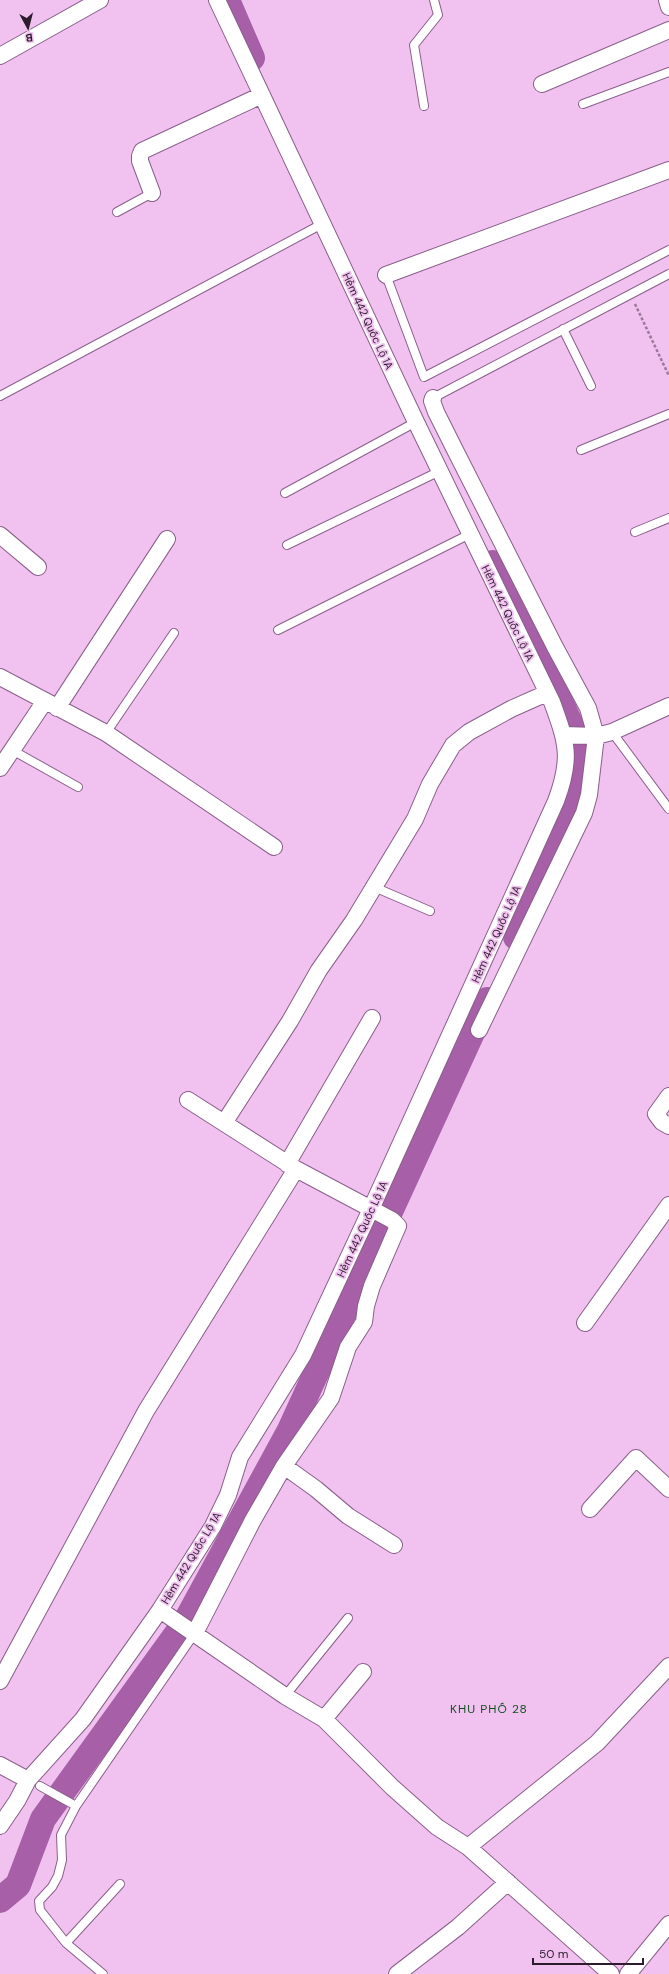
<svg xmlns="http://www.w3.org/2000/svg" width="669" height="1974" viewBox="0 0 669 1974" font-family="'DM Sans',sans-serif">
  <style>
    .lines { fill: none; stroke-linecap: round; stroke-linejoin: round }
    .river { stroke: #a75fa8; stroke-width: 26 }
    .service-casing { stroke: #895f89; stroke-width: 10 }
    .minor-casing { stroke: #895f89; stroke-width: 18 }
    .path { stroke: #9b799a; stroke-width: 2.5; stroke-dasharray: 3 2; stroke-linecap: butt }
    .service { stroke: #fff; stroke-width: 8 }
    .minor { stroke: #fff; stroke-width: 16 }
    .labels { text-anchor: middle; stroke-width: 3.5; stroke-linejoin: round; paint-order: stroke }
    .street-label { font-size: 11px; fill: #2d1c2d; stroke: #f1c2f0 }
    .neighbourhood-label { font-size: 12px; letter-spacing: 1px; fill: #104f1e; stroke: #f1c2f0 }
  </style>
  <rect width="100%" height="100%" fill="#f1c2f0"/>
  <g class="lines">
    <!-- river -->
    <path class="river" d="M227 0 252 58
      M493 563 534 644 574 732 584 763 581 786 568 824 516 937
      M0 1900 18 1885 43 1819 186 1621 290 1430 487 1000"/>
    <defs>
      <path id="service" d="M583 104 669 72
        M424 106 414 45 438 15 434 0
        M117 212 152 193
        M386 275 424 377 669 250
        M563 329 591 386
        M0 396 322 224
        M433 398 669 274
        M581 450 669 414
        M285 493 416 422
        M635 532 669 518
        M287 545 440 471
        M278 630 470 534
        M612 732 669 809
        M106 733 174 633
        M12 750 78 787
        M374 887 430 911
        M285 1696 348 1618
        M40 1786 76 1806
        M66 1943 120 1884
        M103 1974 66 1943 40 1910 39 1901 52 1887 58 1876 62 1860 61 1835 76 1806 195 1633"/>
      <path id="minor" d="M667 0 669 7
        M0 56 100 0
        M542 84 669 30
        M152 193 140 161V156L142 151 262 95
        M386 275 669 170
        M433 398 432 401 436 412 455 450 555 647 588 708 596 736 589 795 584 813 479 1030
        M0 535 38 567
        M0 677 106 733 274 847
        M57 708 167 539
        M564 735 596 736 612 732 669 706
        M0 768 45 701
        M669 1096 656 1114 662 1122 669 1126
        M188 1100 296 1169 392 1220 398 1226 372 1286 366 1306 364 1322 348 1347 331 1398 284 1466 253 1520 195 1633
        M224 1123 290 1021 319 970 354 920 415 819 430 784 453 745 469 732 511 709 547 693
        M287 1164 372 1018
        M585 1323 669 1205
        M284 1466 316 1489 348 1516 394 1545
        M590 1509 636 1458 669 1489
        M160 1610 285 1696 324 1719 392 1787 437 1827 468 1847 611 1974
        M0 1681 146 1411 296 1169
        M324 1719 363 1672
        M0 1765 28 1780
        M0 1826 17 1801 28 1780 83 1719 160 1610 213 1526 228 1495 240 1457 303 1355 371 1209 556 801C572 758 567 743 552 702L416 422 217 0
        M468 1847 597 1743 669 1666
        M397 1974 458 1927 508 1882
        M628 1974 669 1924"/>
    </defs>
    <!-- service casing -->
    <use href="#service" class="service-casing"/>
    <!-- minor casing -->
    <use href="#minor" class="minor-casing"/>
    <!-- path -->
    <path class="path" d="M635 304 669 376"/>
    <!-- service -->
    <use href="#service" class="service"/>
    <!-- minor -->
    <use href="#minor" class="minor"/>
  </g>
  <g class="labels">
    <!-- street labels -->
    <g class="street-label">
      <text transform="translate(368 321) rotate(65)" y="4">Hẻm 442 Quốc Lộ 1A</text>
      <text transform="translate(508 613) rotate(64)" y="4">Hẻm 442 Quốc Lộ 1A</text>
      <text transform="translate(496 934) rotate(-66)" y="4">Hẻm 442 Quốc Lộ 1A</text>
      <text transform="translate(362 1229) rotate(-65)" y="4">Hẻm 442 Quốc Lộ 1A</text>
      <text transform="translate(191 1558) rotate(-59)" y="4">Hẻm 442 Quốc Lộ 1A</text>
    </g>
    <!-- neighbourhood labels -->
    <g class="neighbourhood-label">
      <text x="489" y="1713">KHU PHỐ 28</text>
    </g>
  </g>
  <!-- north arrow -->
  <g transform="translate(28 28) rotate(173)" stroke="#f1c2f0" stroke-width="3" paint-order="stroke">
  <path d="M0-3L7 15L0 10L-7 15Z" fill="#2d1c2d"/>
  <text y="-6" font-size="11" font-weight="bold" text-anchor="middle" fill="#2d1c2d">B</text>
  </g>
  <!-- scale -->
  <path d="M533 1958v6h110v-6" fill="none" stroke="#2d1c2d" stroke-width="2"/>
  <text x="539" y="1958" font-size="12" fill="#2d1c2d" stroke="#f1c2f0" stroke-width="3" paint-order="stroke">50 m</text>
</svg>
